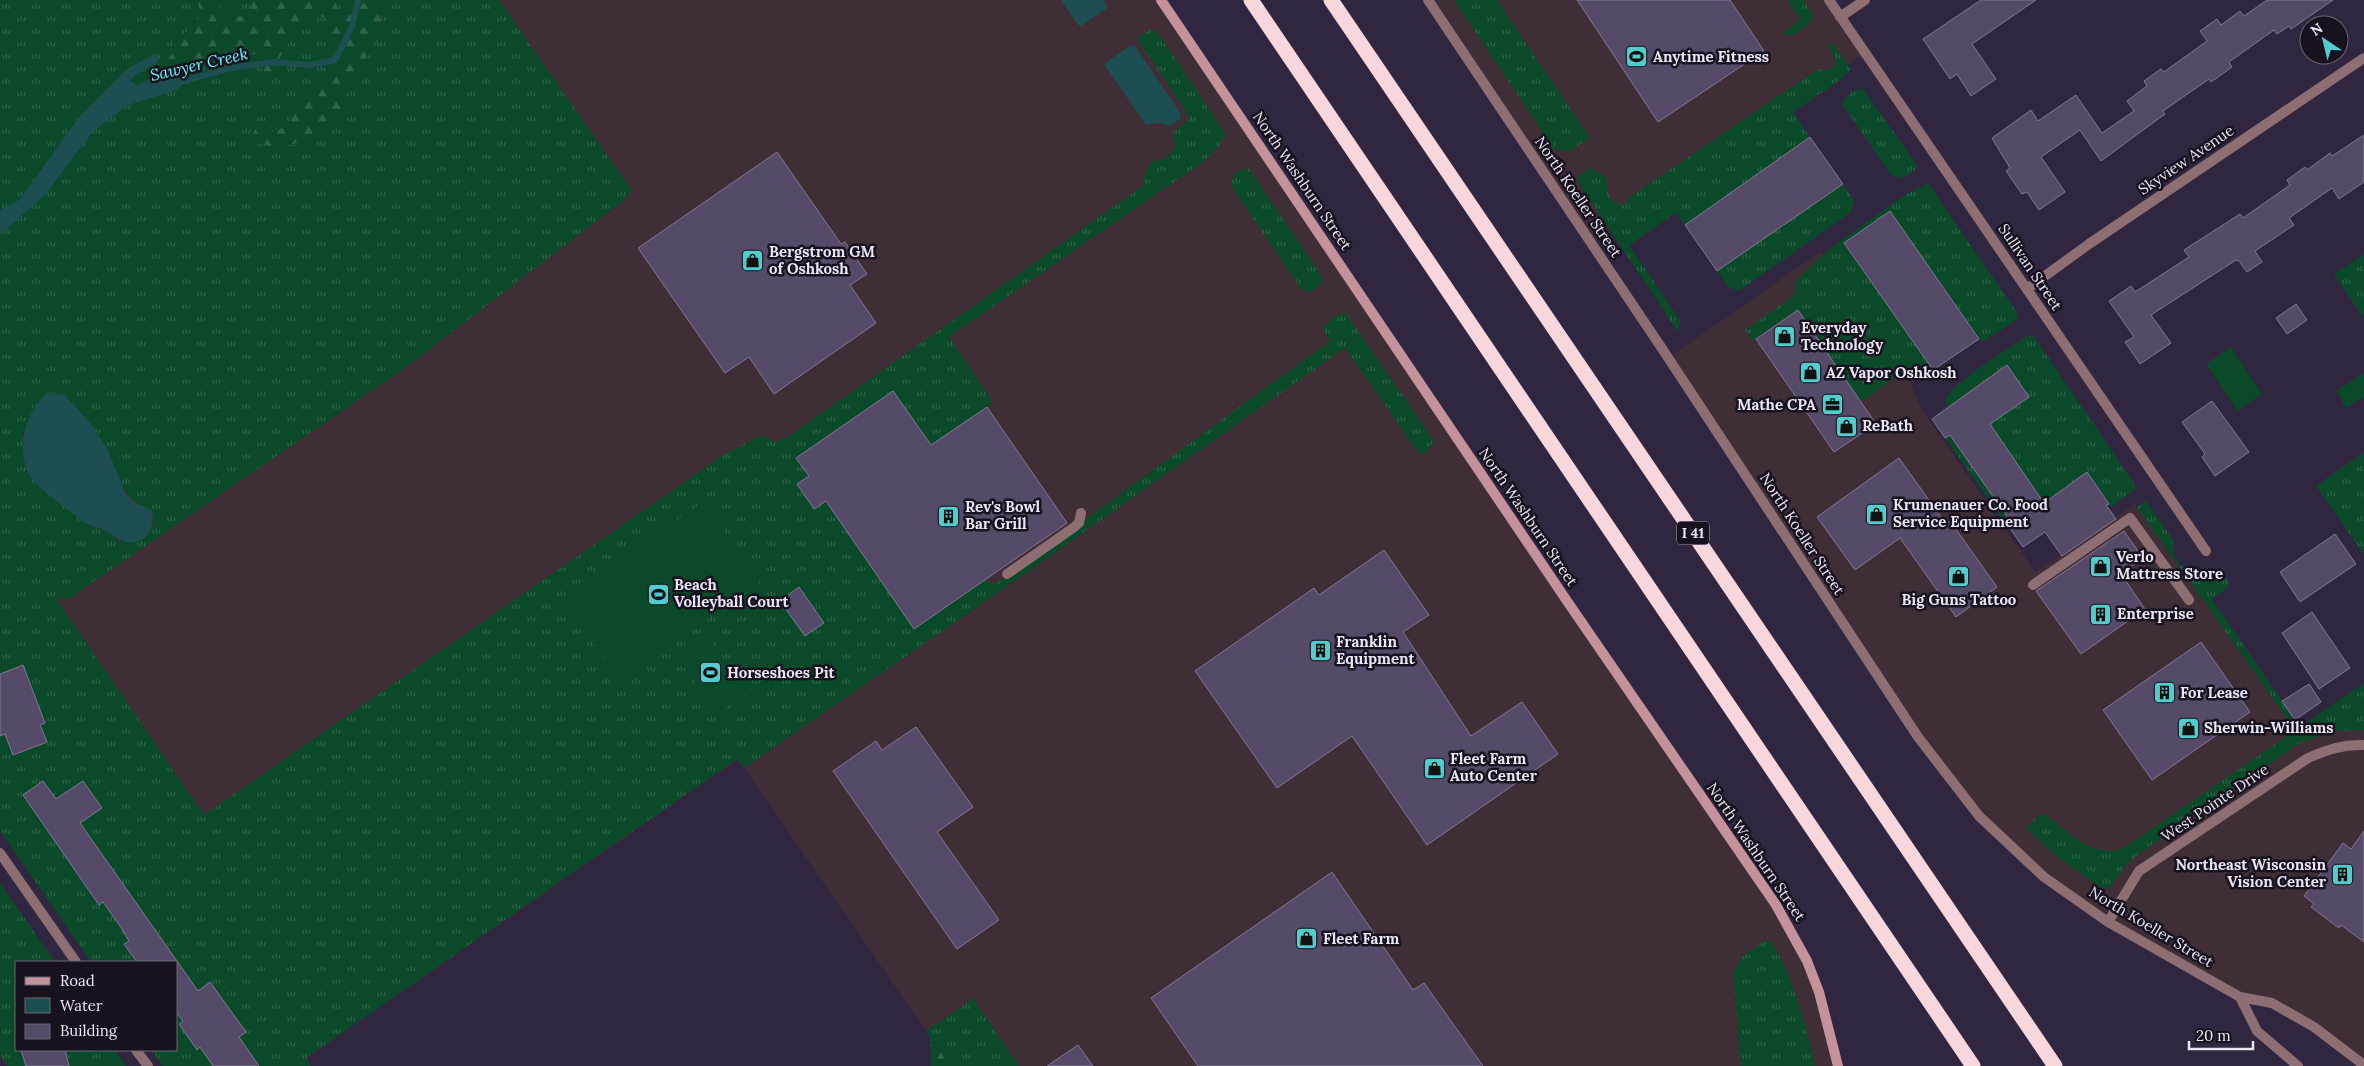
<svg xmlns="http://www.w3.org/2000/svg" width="2364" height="1066" viewBox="0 0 2364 1066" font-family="Lora,serif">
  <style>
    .commercial { fill: #402e36 }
    .grass { fill: url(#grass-tufts); fill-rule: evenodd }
    .forest { fill: url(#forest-firs) }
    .garden { fill: #0a4a2a }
    .water { fill: #1d4f52 }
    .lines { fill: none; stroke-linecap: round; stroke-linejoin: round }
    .stream { stroke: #1d4f52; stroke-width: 6 }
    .building { fill: #554a67; stroke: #827695 }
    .lane { stroke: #8d6e73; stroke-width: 10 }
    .street { stroke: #8d6e73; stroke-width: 10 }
    .secondary { stroke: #c4929b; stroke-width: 10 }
    .highway { stroke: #f7d7dc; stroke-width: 15 }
    .labels { text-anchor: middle; stroke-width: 5; stroke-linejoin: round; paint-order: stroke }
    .shield { fill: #17121e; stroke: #aca6b6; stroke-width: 1 }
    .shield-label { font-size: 14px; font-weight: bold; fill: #ece6f7 }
    .poi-label { font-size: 15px; font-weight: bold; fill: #ece6f7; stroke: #17121e; text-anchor: start }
    .street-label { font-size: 15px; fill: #ece6f7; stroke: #17121e }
    .water-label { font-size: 16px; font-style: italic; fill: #6af4fb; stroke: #17121e }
  </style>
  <defs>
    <pattern id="grass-tufts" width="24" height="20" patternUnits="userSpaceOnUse" patternTransform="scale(1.25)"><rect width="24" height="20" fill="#0a4a2a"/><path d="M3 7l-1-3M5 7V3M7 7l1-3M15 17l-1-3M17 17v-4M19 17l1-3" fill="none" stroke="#2e644a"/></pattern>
    <pattern id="forest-firs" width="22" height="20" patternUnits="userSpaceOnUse" patternTransform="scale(1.25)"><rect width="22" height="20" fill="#0a4a2a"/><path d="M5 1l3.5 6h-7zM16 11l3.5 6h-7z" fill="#2e644a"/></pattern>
  </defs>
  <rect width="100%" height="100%" fill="#312640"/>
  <!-- commercial -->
  <path class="commercial" d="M375 0H1161L1776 905 1807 961 1838 1066H950L738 759 306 1058 0 585Z
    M1428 0H1829L1865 53 1590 243Z
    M1820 252 1910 383 1922 410 2035 572 2135 504 2295 730 2364 683V1065L2272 1003 2240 997 2044 877 1979 816 1918 737 1668 358Z"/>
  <!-- grass -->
  <path class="grass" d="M0 0H198L200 16 193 29 173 38 174 52 167 60 171 77 244 55 257 54 273 73C286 41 293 35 320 14L330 23 328 39 333 53 332 67 317 84 298 97 289 126 271 132 276 147 294 144 331 123 345 102 353 74 364 63 379 38 382 6 385 0H499L632 191 623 201 405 368 68 599 55 597 204 815 722 456 761 435 776 442 788 437 1144 185C1143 175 1146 169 1152 161 1163 160 1169 158 1175 148L1173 133 1190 118 1137 38 1149 30 1156 32 1164 42 1223 130 1225 135 1221 143 1206 160 949 337 993 402 987 407 931 445 893 392 797 458 809 476 797 484 814 509 826 501 914 629 985 580 996 584 1330 341 1322 328 1335 316 1345 312 1434 441 1426 453 1419 454 1345 348 996 594 744 768 737 759 306 1058 311 1066H163L151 1050H176V962H91L0 831ZM64 395C80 411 94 427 106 447 122 476 116 495 152 511L154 523 148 534 120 542 112 534 86 523 61 504 29 475 22 434Z
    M221 0H248L253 3 250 16 230 17 218 7Z
    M334 0H365V2L347 15 337 7Z
    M1454 0H1497L1590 138 1568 152 1554 149Z
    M1787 0H1803L1814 16 1807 26 1792 36 1784 34V32L1800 19Z
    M1833 44 1851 69 1843 78 1793 112 1810 137 1685 225 1676 213 1629 245 1680 320 1678 332 1577 181 1578 176 1590 168 1605 176C1609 191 1605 202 1624 205L1630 197 1818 69 1824 71 1834 67 1836 59 1827 45Z
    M1862 88 1917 165 1914 171 1902 178 1891 175 1842 104 1851 92Z
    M1249 169 1323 278C1320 285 1318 288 1310 292L1301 289 1232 187C1230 175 1237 170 1249 169Z
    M1928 183 2018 314 2016 320 1984 341 1979 339 1890 212 1844 244 1933 370 1924 377 1898 375 1864 400 1859 399 1798 311 1753 341 1745 330 1795 295V282L1817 260 1839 242 1905 195Z
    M1843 184 1854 200 1851 212 1739 291 1728 287 1717 271Z
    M2364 254V319L2334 274Z
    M2033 335 2137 488 2111 507 2087 472 2026 515 2022 509 2004 521 1945 438 1963 426 1945 401C1947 386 2011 347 2027 336Z
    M2364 452V555L2316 486Z
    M2146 501 2174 541V553L2180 565 2197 574 2204 575 2217 569 2221 570 2229 583 2227 588 2212 599 2295 720 2290 723 2137 507Z
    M2364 683V730L2333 731 2298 744 2130 860 2111 886 2103 889 2057 857 2026 828 2039 815 2045 814C2063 828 2091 857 2117 850 2123 848 2129 844 2134 841Z
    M0 883 55 962H16V1050H115L126 1066H7L0 1055Z
    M1771 941C1794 978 1805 1024 1815 1066H1741L1733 974 1740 960 1747 953 1763 942Z
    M974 998 979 1007 1019 1066H950L926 1031Z"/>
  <!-- forest -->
  <path class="forest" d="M198 0H221L218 7 230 17 250 16 252 3 248 0H334L337 7 347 15 365 2V0H385L382 6 379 38 364 63 353 74 345 102 331 123 294 144 276 147 248 142 256 128 271 132 289 126 298 97 317 84 332 67 333 53 328 39 330 23 320 15C293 35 286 42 273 73L263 72 257 54 244 55 171 77 164 74 167 60 174 52 173 38 193 29 200 16Z
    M930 1037 950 1066H931Z"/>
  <!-- garden -->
  <path class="garden" d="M2231 347 2262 394 2237 411 2206 364Z
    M2364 373V397L2346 408 2336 391Z
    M703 502 760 582 620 681 563 601Z
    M704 631 747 693 717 714 674 652Z"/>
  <!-- water -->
  <path class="water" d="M1061 0H1103L1107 6 1106 9 1081 26 1078 25Z
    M1131 45 1135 46 1181 114 1180 119 1169 126 1159 123 1146 125 1104 64Z
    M160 54 156 64 136 74 130 81 137 85 162 74 185 82 177 90 128 105 93 131 46 194 0 235V210L19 200 81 115 127 69 145 59Z
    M47 393 64 395 76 407 93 427 107 448 125 493 137 504 152 510C154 523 151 540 134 542 121 544 115 535 104 530 98 527 91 526 86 523 74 516 33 484 28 473 16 441 25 416 47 393Z"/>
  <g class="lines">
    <!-- stream -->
    <path class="stream" d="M176 83 231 68 273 62 309 65 335 60 352 27 358 0"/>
  </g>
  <!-- building -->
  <path class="building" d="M1577 0H1730L1764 51 1658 122Z
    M1981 0H2036L1972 44 1996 79 1971 96 1957 74 1950 79 1923 39Z
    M2267 0H2333L2291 29 2289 26 2277 34 2274 30 2229 62 2232 67 2211 82 2209 79 2163 111 2165 114 2101 161 2080 130 2041 157 2065 192 2039 210 2027 192 2022 194 2006 171 2010 168 1992 138 2031 110 2038 121 2076 95 2102 133 2134 111 2127 101 2147 86 2144 81 2161 69 2164 72 2207 41 2200 31 2217 19 2221 25 2240 11 2244 16Z
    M2364 135V182L2339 199 2332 188 2289 218 2294 225 2255 251 2262 262 2247 272 2239 261 2236 260 2151 315 2171 343 2140 364 2125 342 2134 337 2109 301 2131 286 2135 292 2189 257 2184 250 2240 214 2243 218 2290 185 2287 180 2305 167 2307 170 2330 153 2332 156Z
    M1810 137 1843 184 1717 271 1685 225Z
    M777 152 841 244 845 242 867 274 850 285 876 323 774 394 749 357 725 373 638 248Z
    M1890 211 1979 339 1933 370 1844 243Z
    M2296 304 2307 320 2287 334 2276 318Z
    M1798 310 1876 424 1834 452 1756 339Z
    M2007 365 2029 397 1990 424 2044 503 2087 472 2109 504 2106 505 2116 519 2062 556 2045 532 2023 547 2005 521 2008 518 1950 435 1945 438 1932 419Z
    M893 391 931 445 987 407 1067 523 914 629 826 501 814 509 797 484 809 476 796 458Z
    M2212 401 2249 452 2215 476 2202 457 2205 454 2182 422Z
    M1899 458 1946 524 1950 521 1997 587 1956 617 1900 538 1855 570 1817 517Z
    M2124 531 2143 558 2121 574 2145 609 2081 654 2036 591Z
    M2335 534 2356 564 2300 602 2280 572Z
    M1384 550 1429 615 1403 632 1471 736 1522 702 1558 754 1427 845 1352 736 1277 788 1195 671 1314 588 1319 595Z
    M799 587 824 623 805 636 780 601Z
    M2312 612 2350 668 2319 689 2282 633Z
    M2201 642 2250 712 2152 780 2103 710Z
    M23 665 45 723 40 725 47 742 13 755 5 734 0 736V674Z
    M2309 684 2321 702 2295 720 2282 701Z
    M916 727 973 807 937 832 999 920 957 949 833 771 876 741 882 750Z
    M43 781 56 799 83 781 102 808 80 823 198 991 210 982 246 1032 239 1037 259 1066H213L200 1047 197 1050 179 1024 183 1021 176 1012V962H137L124 944 129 941 122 929 103 902 99 905 23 795Z
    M2364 831V942L2341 925 2339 928 2311 907 2314 904 2304 896 2343 843 2351 849Z
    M1332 872 1413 990 1424 983 1483 1066H1198L1151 998Z
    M1078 1045 1093 1066H1047Z
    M21 1050H65L69 1066H26Z"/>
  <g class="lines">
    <!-- lane -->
    <path class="lane" d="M1007 574 1073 528 1079 523 1081 513
      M2033 585 2130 518 2189 600"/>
    <!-- street -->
    <path class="street" d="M1428 0 1663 350 1918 737 1979 816 2044 877 2108 922 2240 997 2272 1003 2314 1027 2364 1065
      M1829 0 2206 551
      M1840 17 1865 0
      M2027 289 2089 244 2364 58
      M0 853 76 962
      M2108 922 2139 871 2308 758C2327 750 2343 744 2364 745
      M2240 997 2257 1031 2298 1066
      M136 1050 148 1066"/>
    <!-- secondary -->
    <path class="secondary" d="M1161 0 1567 601 1776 905 1807 961 1819 992 1838 1066"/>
    <!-- highway -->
    <path class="highway" d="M1251 0 1973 1066
      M1331 0 2055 1066"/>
  </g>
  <!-- icons -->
  <defs>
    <symbol id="stadium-square" viewBox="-11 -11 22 22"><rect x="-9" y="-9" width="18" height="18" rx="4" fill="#52cdce" stroke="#17121e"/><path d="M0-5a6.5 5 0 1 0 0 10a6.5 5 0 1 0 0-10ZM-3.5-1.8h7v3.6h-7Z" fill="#111"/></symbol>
    <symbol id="shop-square" viewBox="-11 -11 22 22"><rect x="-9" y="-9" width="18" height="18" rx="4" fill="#52cdce" stroke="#17121e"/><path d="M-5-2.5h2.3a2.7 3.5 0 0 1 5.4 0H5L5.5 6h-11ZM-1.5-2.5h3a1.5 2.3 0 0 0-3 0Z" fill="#111"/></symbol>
    <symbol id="office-square" viewBox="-11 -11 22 22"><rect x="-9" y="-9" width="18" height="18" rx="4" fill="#52cdce" stroke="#17121e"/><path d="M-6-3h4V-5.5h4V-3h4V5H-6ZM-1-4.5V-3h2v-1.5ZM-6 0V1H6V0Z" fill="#111"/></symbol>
    <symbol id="building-square" viewBox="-11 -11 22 22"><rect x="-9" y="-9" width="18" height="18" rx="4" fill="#52cdce" stroke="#17121e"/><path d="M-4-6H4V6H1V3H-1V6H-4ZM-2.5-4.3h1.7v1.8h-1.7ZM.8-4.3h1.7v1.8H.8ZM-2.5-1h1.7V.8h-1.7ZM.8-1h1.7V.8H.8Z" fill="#111"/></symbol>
  </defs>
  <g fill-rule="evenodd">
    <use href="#stadium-square" x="1624" y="44" width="25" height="25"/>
    <use href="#shop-square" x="740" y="248" width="25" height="25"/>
    <use href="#shop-square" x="1772" y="324" width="25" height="25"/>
    <use href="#shop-square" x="1798" y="360" width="25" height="25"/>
    <use href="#office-square" x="1820" y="392" width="25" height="25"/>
    <use href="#shop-square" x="1834" y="414" width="25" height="25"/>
    <use href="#shop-square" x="1864" y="502" width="25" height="25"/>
    <use href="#building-square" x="936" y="504" width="25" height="25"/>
    <use href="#shop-square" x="2088" y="554" width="25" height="25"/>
    <use href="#shop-square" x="1946" y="564" width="25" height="25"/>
    <use href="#stadium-square" x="646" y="582" width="25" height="25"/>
    <use href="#building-square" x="2088" y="602" width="25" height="25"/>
    <use href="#building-square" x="1308" y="638" width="25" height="25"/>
    <use href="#stadium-square" x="698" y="660" width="25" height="25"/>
    <use href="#building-square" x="2152" y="680" width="25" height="25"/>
    <use href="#shop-square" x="2176" y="716" width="25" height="25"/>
    <use href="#shop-square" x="1422" y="756" width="25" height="25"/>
    <use href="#building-square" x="2330" y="862" width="25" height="25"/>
    <use href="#shop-square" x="1294" y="926" width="25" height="25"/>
  </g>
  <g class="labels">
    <!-- shield labels -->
    <rect class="shield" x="1677" y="521.5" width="32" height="23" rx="4"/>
    <g class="shield-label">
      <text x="1693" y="538">I 41</text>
    </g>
    <!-- poi labels -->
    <g class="poi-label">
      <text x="1653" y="62">Anytime Fitness</text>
      <text x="769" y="257">Bergstrom GM<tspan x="769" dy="17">of Oshkosh</tspan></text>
      <text x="1801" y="333">Everyday<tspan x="1801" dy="17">Technology</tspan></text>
      <text x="1826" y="378">AZ Vapor Oshkosh</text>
      <text x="1816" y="410" text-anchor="end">Mathe CPA</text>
      <text x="1862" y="431">ReBath</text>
      <text x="1893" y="510">Krumenauer Co. Food<tspan x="1893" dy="17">Service Equipment</tspan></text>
      <text x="965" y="512">Rev's Bowl<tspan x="965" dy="17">Bar Grill</tspan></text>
      <text x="2116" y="562">Verlo<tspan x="2116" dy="17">Mattress Store</tspan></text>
      <text x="674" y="590">Beach<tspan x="674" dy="17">Volleyball Court</tspan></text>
      <text x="1959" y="605" text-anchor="middle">Big Guns Tattoo</text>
      <text x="2117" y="619">Enterprise</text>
      <text x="1336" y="647">Franklin<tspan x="1336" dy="17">Equipment</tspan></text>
      <text x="727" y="678">Horseshoes Pit</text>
      <text x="2180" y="698">For Lease</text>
      <text x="2204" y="733">Sherwin-Williams</text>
      <text x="1450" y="764">Fleet Farm<tspan x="1450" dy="17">Auto Center</tspan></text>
      <text x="2326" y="870" text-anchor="end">Northeast Wisconsin<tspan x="2326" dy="17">Vision Center</tspan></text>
      <text x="1323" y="944">Fleet Farm</text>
    </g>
    <!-- street labels -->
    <g class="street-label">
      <text transform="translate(2186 160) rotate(-34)" y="5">Skyview Avenue</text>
      <text transform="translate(1302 181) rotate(56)" y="5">North Washburn Street</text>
      <text transform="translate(1578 197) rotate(56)" y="5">North Koeller Street</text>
      <text transform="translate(2030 267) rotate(56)" y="5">Sullivan Street</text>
      <text transform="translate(1528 517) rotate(56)" y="5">North Washburn Street</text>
      <text transform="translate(1802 534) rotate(57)" y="5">North Koeller Street</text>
      <text transform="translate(2215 803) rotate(-34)" y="5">West Pointe Drive</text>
      <text transform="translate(1756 852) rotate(56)" y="5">North Washburn Street</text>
      <text transform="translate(2151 927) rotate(31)" y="5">North Koeller Street</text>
    </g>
    <!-- water labels -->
    <g class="water-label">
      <text transform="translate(199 64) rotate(-13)" y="6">Sawyer Creek</text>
    </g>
  </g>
  <!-- legend -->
  <rect x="15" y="961" width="162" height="90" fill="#17121e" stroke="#6c6775"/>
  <rect x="25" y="977" width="25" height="8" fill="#c4929b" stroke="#6c6775"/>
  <text x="60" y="986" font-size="15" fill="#ece6f7">Road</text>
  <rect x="25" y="998" width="25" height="15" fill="#1d4f52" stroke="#6c6775"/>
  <text x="60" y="1011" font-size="15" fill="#ece6f7">Water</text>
  <rect x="25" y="1024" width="25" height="15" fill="#554a67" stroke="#6c6775"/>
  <text x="60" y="1036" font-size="15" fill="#ece6f7">Building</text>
  <!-- north arrow -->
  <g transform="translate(2324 40) rotate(325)"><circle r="24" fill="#17121e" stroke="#6c6775"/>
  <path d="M0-4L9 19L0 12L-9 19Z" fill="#52cdce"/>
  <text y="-8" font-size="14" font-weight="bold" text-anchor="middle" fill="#ece6f7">N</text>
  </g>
  <!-- scale -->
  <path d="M2189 1041v8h64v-8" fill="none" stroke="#ece6f7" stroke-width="2.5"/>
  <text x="2196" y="1041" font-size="15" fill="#ece6f7" stroke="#17121e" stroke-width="4" paint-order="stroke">20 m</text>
</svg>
